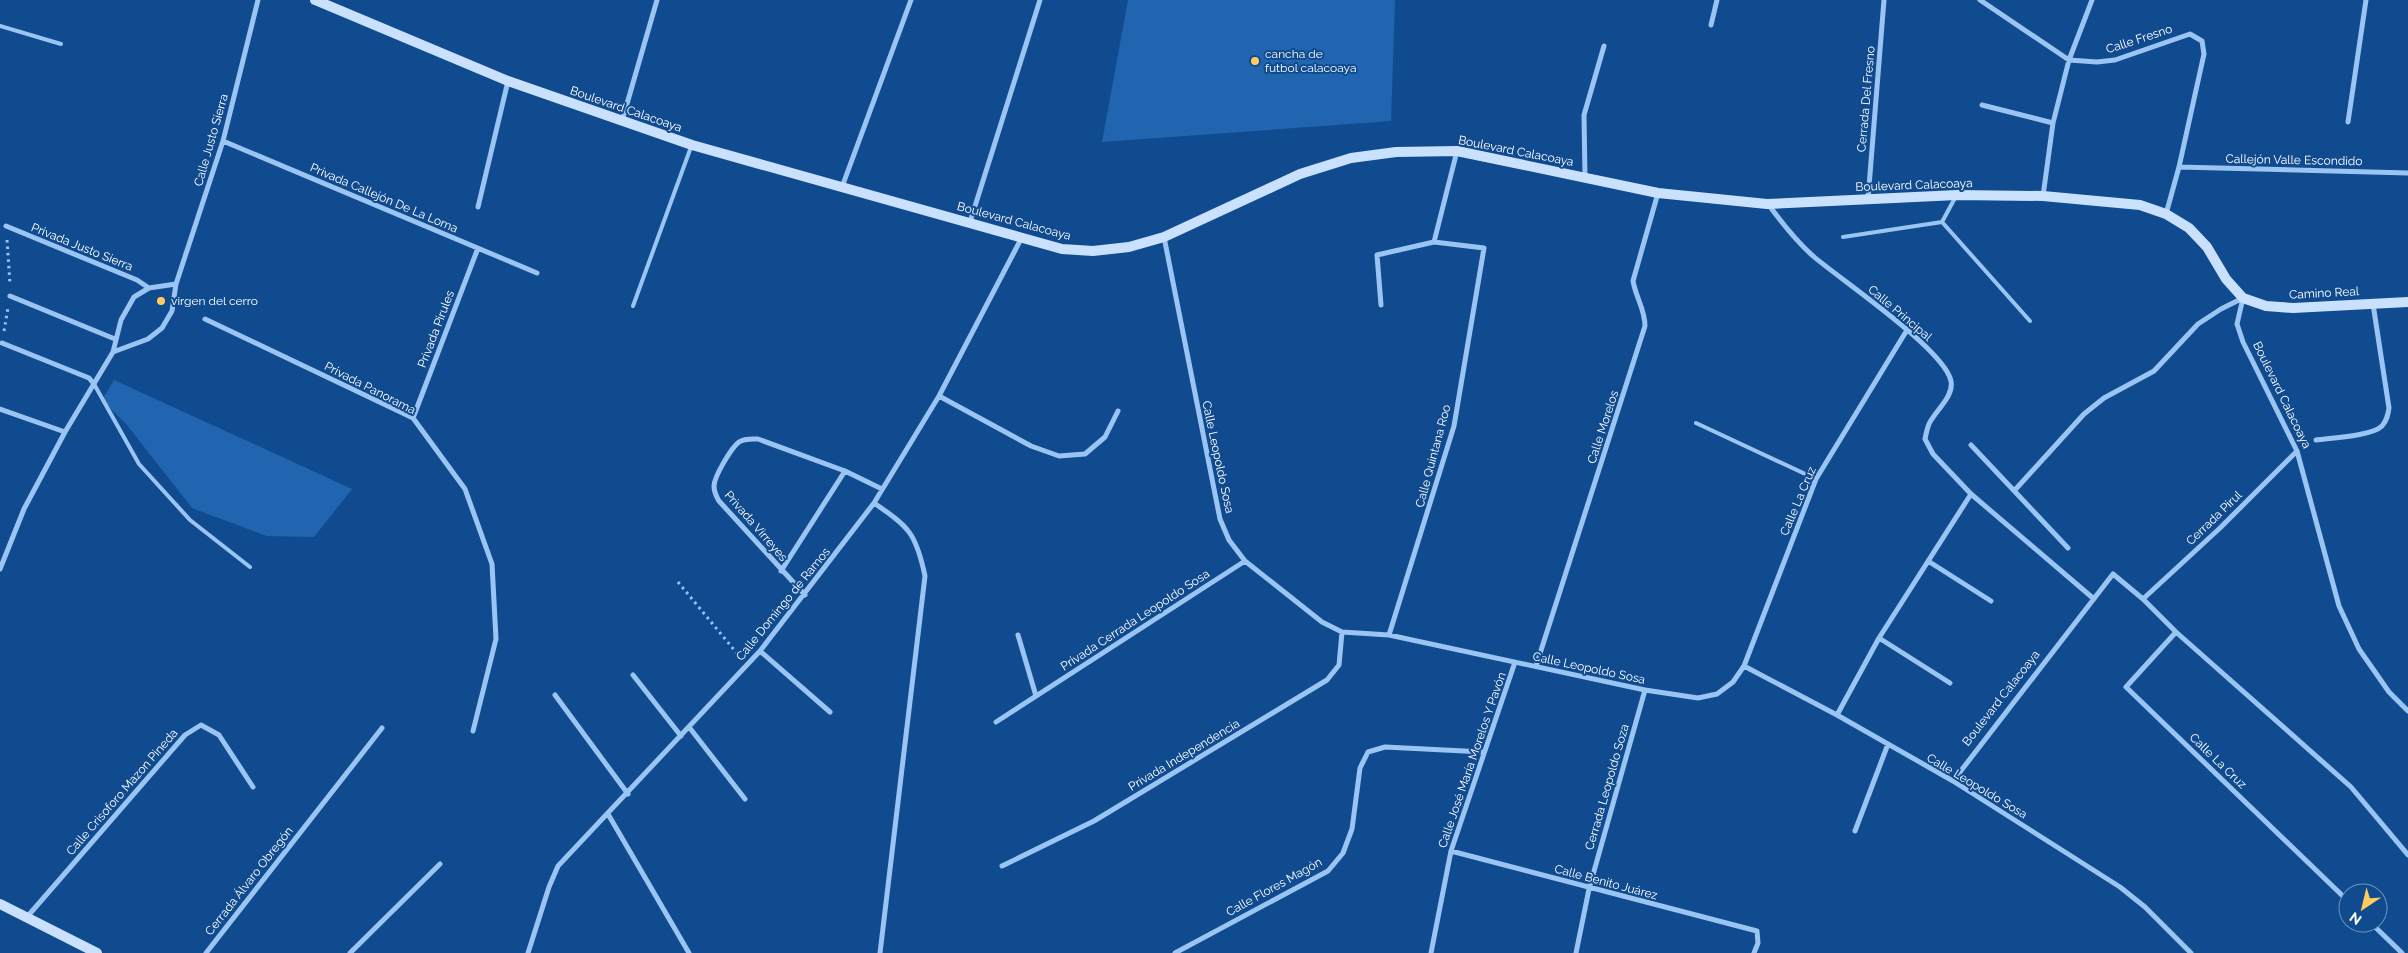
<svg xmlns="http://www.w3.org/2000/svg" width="2408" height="953" viewBox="0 0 2408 953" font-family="Raleway,sans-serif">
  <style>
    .green { fill: #2165b0 }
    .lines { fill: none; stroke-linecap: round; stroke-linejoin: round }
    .path { stroke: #9ac5f3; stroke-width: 3; stroke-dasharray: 2.5 4; stroke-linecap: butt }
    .lane { stroke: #9ac5f3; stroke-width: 4 }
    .street { stroke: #9ac5f3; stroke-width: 5 }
    .secondary { stroke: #c9e1fd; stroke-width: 10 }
    .poi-dot { fill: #ffcc5c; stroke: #104b90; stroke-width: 2 }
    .labels { text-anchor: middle; stroke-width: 4; stroke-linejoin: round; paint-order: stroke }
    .street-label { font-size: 12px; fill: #fff; stroke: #104b90 }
    .poi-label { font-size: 12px; fill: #fff; stroke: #104b90; text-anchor: start }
  </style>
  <rect width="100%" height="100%" fill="#104b90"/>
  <!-- green -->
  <path class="green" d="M1128 0H1395L1391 121 1102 142Z
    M114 380 352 489 314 537 267 536 192 508 127 425 102 400Z"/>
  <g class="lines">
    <!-- path -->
    <path class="path" d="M7 240 10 284
      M4 331 8 308
      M678 582 740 657"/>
    <!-- lane -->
    <path class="lane" d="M0 26 61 44
      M1942 222 1955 198
      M1843 237 1942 222 2030 321
      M633 306 691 147
      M94 384 139 464 190 520 250 567
      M1696 423 1816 479"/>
    <!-- street -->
    <path class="street" d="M1980 0 2069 60 2097 62 2115 60 2190 34 2202 41 2204 54 2179 167 2166 214
      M1711 25 1717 0
      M1982 105 2053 123
      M622 121 657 0
      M2348 122 2366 0
      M223 141 537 273
      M2179 167 2408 173
      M1585 177 1584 115 1604 46
      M842 187 911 0
      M2043 196 2053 123 2069 60 2092 0
      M1868 199 1884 0
      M1768 204C1782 223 1795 240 1813 256 1841 280 1944 349 1951 381 1954 397 1935 411 1929 424 1927 429 1926 434 1925 439L1933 454 1971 494 2094 599
      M478 207 508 81
      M970 222 1040 0
      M6 226 137 280 149 288
      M1164 237 1220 519 1229 540 1245 561 1322 622 1342 632 1389 635 1645 690 1698 698 1717 694 1733 682 1744 666 1816 479 1907 330
      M1434 242 1457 151
      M10 296 115 339
      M2243 298 2237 324 2243 342 2297 451 2339 606 2359 649 2389 692 2408 711
      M1381 305 1377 255 1434 242 1484 248 1454 426 1389 635
      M205 319 413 418 465 489 492 564 496 639 473 731
      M2 343 89 378 94 384
      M113 352 148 339 162 328 172 311 176 284 223 141 258 0
      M939 396 1031 446 1059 456 1085 454 1105 437 1118 411
      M0 409 65 432
      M413 418 478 248
      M2316 440C2331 438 2372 436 2382 426 2387 420 2388 415 2389 408L2373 304
      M1971 445 2068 548
      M2014 491 2084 414 2104 398 2154 371 2198 324 2221 309 2243 298
      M874 503C909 527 916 533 925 576L880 953
      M1928 561 1991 601
      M0 569 24 509 65 432 113 352 121 320 134 297 149 288 176 284
      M781 571 845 471
      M805 595 719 501C716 496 714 492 714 486 714 477 731 448 739 442 745 438 752 439 758 439L845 471 882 489
      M2143 599 2220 528 2297 451
      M2176 632 2126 687 2348 901
      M1018 635 1036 696
      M1879 638 1950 683
      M760 651 830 712
      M1536 666 1645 326C1645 309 1636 298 1633 281L1658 193
      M1744 666 1837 715 1953 781 2120 887 2145 907 2191 953
      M633 675 681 736
      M555 695 628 794
      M1837 715 1879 638 1971 494
      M996 722 1245 561
      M689 727 745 799
      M1953 781 2113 574 2143 599 2176 632 2351 787 2408 855
      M608 814 689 953
      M1855 831 1888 744
      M1451 851 1757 931 1758 943 1754 953
      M1002 866 1094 821 1327 680 1339 665 1342 632
      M27 917 185 735 201 725 219 735 253 787
      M2371 923 2402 953
      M206 953 382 728
      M350 953 440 864
      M528 953 549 887 558 866 760 651 874 503 939 396 1021 239
      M1175 953 1328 871 1343 853 1352 829 1360 768 1368 752 1385 747 1484 752
      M1431 953 1451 851 1515 662
      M1576 953 1589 889 1645 690"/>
    <!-- secondary -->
    <path class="secondary" d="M315 0 508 81 692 145 1062 249 1093 251 1129 247 1164 237 1300 174 1351 158 1396 152 1457 151 1658 193 1767 204 1957 195 2043 196 2140 205 2166 214 2189 228 2207 247 2226 279 2243 298 2266 306 2293 308 2408 302
      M0 904 97 953"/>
  </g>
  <!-- markers -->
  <g class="poi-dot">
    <circle cx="1255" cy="61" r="5"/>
    <circle cx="161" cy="301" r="5"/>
  </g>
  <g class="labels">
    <!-- street labels -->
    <g class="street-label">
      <text transform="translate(2139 39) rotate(-18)" y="4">Calle Fresno</text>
      <text transform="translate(1866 99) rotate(-85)" y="4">Cerrada Del Fresno</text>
      <text transform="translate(626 109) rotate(19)" y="4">Boulevard Calacoaya</text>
      <text transform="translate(211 140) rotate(-74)" y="4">Calle Justo Sierra</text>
      <text transform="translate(1516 151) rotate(11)" y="4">Boulevard Calacoaya</text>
      <text transform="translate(2294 160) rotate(1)" y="4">Callejón Valle Escondido</text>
      <text transform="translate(1914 185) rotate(-2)" y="4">Boulevard Calacoaya</text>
      <text transform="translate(384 198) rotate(23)" y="4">Privada Callejón De La Loma</text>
      <text transform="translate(1014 221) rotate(15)" y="4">Boulevard Calacoaya</text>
      <text transform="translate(82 247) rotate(22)" y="4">Privada Justo Sierra</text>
      <text transform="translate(2324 293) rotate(-3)" y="4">Camino Real</text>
      <text transform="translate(1900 313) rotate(40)" y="4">Calle Principal</text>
      <text transform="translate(436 329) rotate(-69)" y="4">Privada Pirules</text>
      <text transform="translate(370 388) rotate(27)" y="4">Privada Panorama</text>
      <text transform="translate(2282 395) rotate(64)" y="4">Boulevard Calacoaya</text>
      <text transform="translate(1603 427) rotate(-72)" y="4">Calle Morelos</text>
      <text transform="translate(1433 456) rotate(-75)" y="4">Calle Quintana Roo</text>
      <text transform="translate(1218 457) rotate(78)" y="4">Calle Leopoldo Sosa</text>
      <text transform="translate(1798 501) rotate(-67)" y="4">Calle La Cruz</text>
      <text transform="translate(2214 518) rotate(-44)" y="4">Cerrada Pirul</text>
      <text transform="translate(756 526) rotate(49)" y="4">Privada Virreyes</text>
      <text transform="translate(783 604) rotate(-51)" y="4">Calle Domingo de Ramos</text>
      <text transform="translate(1135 620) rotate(-33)" y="4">Privada Cerrada Leopoldo Sosa</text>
      <text transform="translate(1589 668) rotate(12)" y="4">Calle Leopoldo Sosa</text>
      <text transform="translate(2001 698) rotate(-52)" y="4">Boulevard Calacoaya</text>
      <text transform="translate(1184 755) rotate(-31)" y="4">Privada Independencia</text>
      <text transform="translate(1472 760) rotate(-71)" y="4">Calle José María Morelos Y Pavón</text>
      <text transform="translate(2218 761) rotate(44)" y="4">Calle La Cruz</text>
      <text transform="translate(1977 786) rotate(31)" y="4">Calle Leopoldo Sosa</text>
      <text transform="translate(1607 787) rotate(-74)" y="4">Cerrada Leopoldo Soza</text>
      <text transform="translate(122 792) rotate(-49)" y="4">Calle Crisoforo Mazon Pineda</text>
      <text transform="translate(249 881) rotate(-52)" y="4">Cerrada Álvaro Obregón</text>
      <text transform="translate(1606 882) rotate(15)" y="4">Calle Benito Juárez</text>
      <text transform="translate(1274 887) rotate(-29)" y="4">Calle Flores Magón</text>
    </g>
    <!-- poi labels -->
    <g class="poi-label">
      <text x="1265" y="58">cancha de<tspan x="1265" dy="14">futbol calacoaya</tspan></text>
      <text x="171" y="305">virgen del cerro</text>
    </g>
  </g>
  <!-- north arrow -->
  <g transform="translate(2363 908) rotate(215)"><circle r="24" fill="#104b90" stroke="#7093bc"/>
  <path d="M0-4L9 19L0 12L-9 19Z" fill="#ffcc5c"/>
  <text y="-8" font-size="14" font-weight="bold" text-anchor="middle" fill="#ffffff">N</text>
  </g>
</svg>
